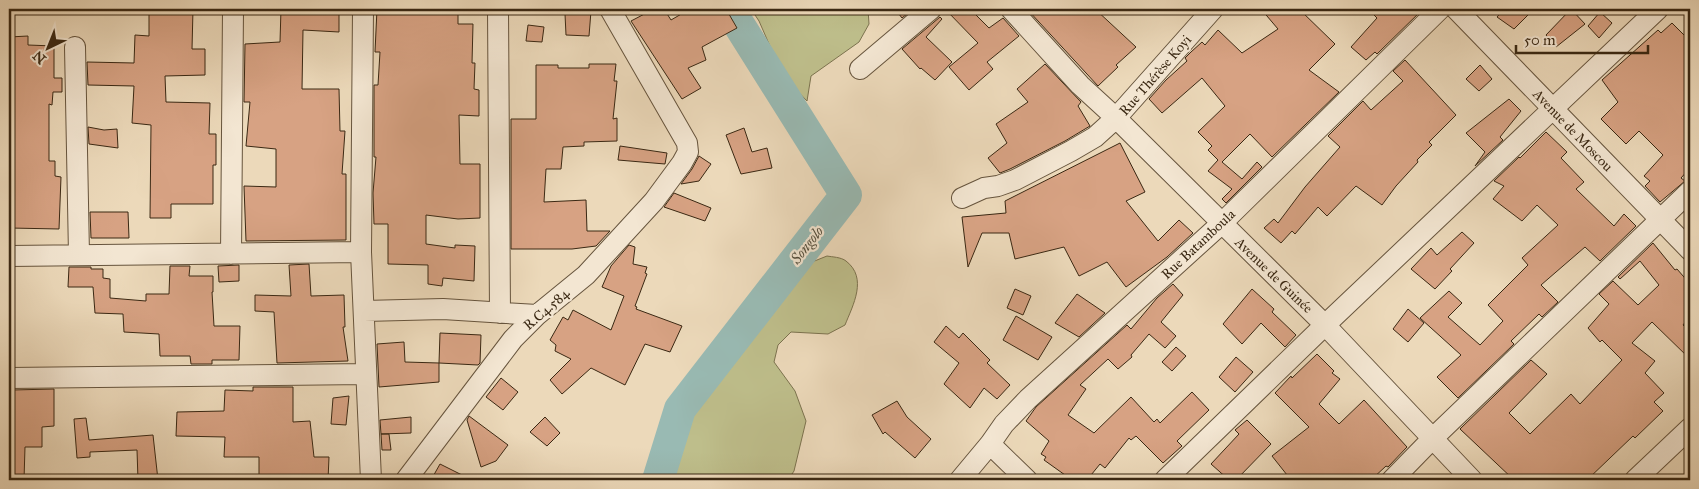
<svg xmlns="http://www.w3.org/2000/svg" width="1699" height="489" viewBox="0 0 1699 489" font-family="'IM FELL Great Primer',serif">
  <style>
    .green { fill: #bebe8b; stroke: #7c734f }
    .lines { fill: none; stroke-linecap: round; stroke-linejoin: round }
    .river { stroke: #99bab3; stroke-width: 32 }
    .building { fill: #d7a283; stroke: #3a2813 }
    .street-casing { stroke: #66543d; stroke-width: 22 }
    .street { stroke: #f3e6d2; stroke-width: 20 }
    .labels { text-anchor: middle; stroke-width: 4.5; stroke-linejoin: round; paint-order: stroke }
    .street-label { font-size: 14px; fill: #3a2813; stroke: #f3e6d2 }
    .water-label { font-size: 15px; font-style: italic; fill: #524c3b; stroke: #f3e6d2 }
  </style>
  <rect width="100%" height="100%" fill="#ecd9ba"/>
  <filter id="stains"><feTurbulence type="fractalNoise" baseFrequency=".004" numOctaves="4"/><feColorMatrix values="0 0 0 0 .2 0 0 0 0 .09 0 0 0 0 .02 0 0 0 .5 -.17"/></filter>
  <radialGradient id="worn" r=".72"><stop offset=".6" stop-color="#630" stop-opacity="0"/><stop offset="1" stop-color="#630" stop-opacity=".3"/></radialGradient>
  <!-- green -->
  <path class="green" d="M751 9H868L869 24 859 42 811 76 807 101 783 76 759 21Z
    M827 256C832 257 841 257 846 261 868 278 853 305 845 325L828 334 791 332 778 345 774 362 795 391 806 421 794 471 788 480H664L685 414 777 297 812 262Z"/>
  <g class="lines">
    <!-- river -->
    <path class="river" d="M658 480 680 409 846 195 729 9"/>
  </g>
  <!-- building -->
  <path class="building" d="M149 9H193L192 49H205V75L165 76 166 102 210 103 209 134H216V165H213V204H171V218H150L151 125 132 123 134 86 88 85 87 62 134 63 135 35 149 36Z
    M281 9H339V32L303 30 302 89H339L340 131H345L342 174H346V240L246 241 244 186 276 187V149L246 146 250 102H244L245 44 280 42Z
    M377 9H458V24H473L472 63H475L474 89 479 90V116L459 115 460 164H480V218L458 219 426 215V244L455 248V245L475 246 474 281 443 278 442 286 428 284V265L388 264V224H374L373 193 376 157H374V85H378L380 52H375Z
    M654 9H664L671 20 690 9H726L737 28 702 47 706 60 688 68 701 88 682 99 631 21Z
    M895 9H913L902 18Z
    M945 9H970L989 28 1003 18 1019 36 987 62 993 69 969 90 949 67 978 43Z
    M1027 9H1095L1136 47 1116 65 1118 67 1098 86Z
    M1261 9H1299L1335 44 1309 70 1339 92 1272 157 1250 134 1222 162 1242 179 1257 162 1262 167 1226 203 1222 199 1232 189 1208 171 1218 160 1208 150 1212 146 1198 132 1225 106 1202 78 1162 113 1149 99 1166 80 1187 61 1185 58 1191 52 1202 42 1205 45 1218 30 1242 53 1278 29Z
    M1368 9H1423L1377 54 1375 52 1366 60 1351 47 1377 18Z
    M1504 9H1534L1514 29 1497 17Z
    M1571 9 1585 24 1556 47 1546 35Z
    M591 11 589 36 566 35 565 14Z
    M1600 12 1612 23 1599 38 1588 26Z
    M940 17 942 19 926 37 952 62 935 80 921 68 920 69 902 49Z
    M1672 23 1690 41V168L1681 178 1685 181 1660 202 1645 186 1650 181 1644 176 1663 155 1639 131 1626 144 1601 119 1618 102 1602 80 1658 30 1661 33Z
    M528 25 544 27 542 42 526 41Z
    M28 36V45L54 46V78H62V92H53L52 105 49 104V161H55V176L61 177 59 229 10 228 13 158 12 104H9V37Z
    M1405 60 1456 115 1429 142 1432 145 1417 160 1418 162 1396 186 1382 205 1356 186 1327 216 1318 207 1295 234 1292 231 1281 243 1264 228 1274 219 1278 223 1305 187 1340 147 1328 136 1363 101 1371 110 1403 81 1393 71Z
    M589 64H616L614 81H617L613 119 617 118V141L584 142V146L563 147 561 169H546L544 202 586 200 587 231H610L596 246 572 249H511V119H536V65H558V68H589Z
    M1045 64 1081 102 1078 106 1090 126 1065 141 1010 169 1000 173 988 158 1007 143 996 124 1028 102 1017 89Z
    M1480 65 1492 79 1479 91 1466 79Z
    M1509 99 1521 111 1500 137 1503 140 1475 166 1485 152 1466 133Z
    M88 127 104 130 117 129 118 148 89 144Z
    M744 128 752 152 767 148 772 168 741 174 726 135Z
    M1546 132 1567 152 1561 158 1584 182 1576 189 1614 226 1624 214 1636 226 1600 261 1585 247 1541 285 1558 302 1542 317 1539 314 1511 341 1514 344 1458 398 1437 377 1461 355 1420 318 1449 291 1462 303 1448 317 1480 345 1503 321 1488 305 1528 265 1522 258 1558 225 1537 205 1522 221 1493 199 1504 186 1494 181 1519 157 1520 158Z
    M1120 143 1145 192 1126 201 1158 241 1179 220 1193 233 1167 257 1126 287 1107 262 1079 276 1064 247 1015 259 1009 233H982L968 267 962 217 1006 213 1005 201Z
    M620 146 667 153 665 164 618 160Z
    M699 156 711 164 699 181 681 184 692 169Z
    M674 193 711 208 705 221 664 207Z
    M90 212H128L129 238H91Z
    M1462 232 1474 243 1450 269 1452 271 1435 289 1411 269 1431 248 1437 255Z
    M1653 243 1675 270 1677 269 1690 284V316L1683 325 1690 332V359L1652 322 1632 343 1655 361 1645 373 1664 393 1654 402 1663 411 1635 438 1633 436 1587 480H1514L1460 429 1531 360 1547 374 1509 413 1530 434 1571 394 1580 404 1622 360 1602 340 1600 342 1588 328 1609 304 1599 294 1613 281 1638 305 1659 285 1640 261 1620 279 1618 277Z
    M629 245 635 247 633 264 647 267 645 273 647 274 635 306 637 307 636 309 682 326 670 352 645 344 625 385 591 368 562 394 550 380 571 359 555 351 556 345 550 340 563 317 568 320 573 310 611 330 624 296 602 287 611 266Z
    M309 264 311 296 344 295 345 327H343L348 361 277 363 274 312 255 311V295L291 296 289 265Z
    M239 265V281L219 282 218 266Z
    M170 266H190L189 276H213V292H212L214 326H240L239 360H212V364H191L190 356H160L159 334 124 332 123 314 95 313 93 287H68L69 267H91V269H103V278L110 279V298L146 301V294H169Z
    M1173 284 1183 295 1161 322 1176 336 1165 348 1149 334 1131 355 1132 357 1118 369 1108 359 1080 385 1086 389 1068 415 1094 433 1131 397 1154 422 1157 419 1160 423 1192 392 1209 410 1177 441 1182 446 1163 463 1136 436 1131 440 1129 438 1105 468 1100 464 1087 480H1072L1044 460 1046 457 1041 454 1049 441 1026 421 1036 407 1127 325 1131 329 1157 298Z
    M1015 289 1031 296 1023 315 1007 308Z
    M1252 289 1274 309 1272 312 1296 335 1285 347 1261 323 1242 344 1223 324Z
    M1077 294 1105 313 1079 337 1055 323Z
    M1408 309 1424 323 1408 342 1393 329Z
    M1016 316 1052 337 1038 360 1003 340Z
    M946 326 959 338 963 333 990 360 987 363 1010 385 997 399 984 388 970 408 944 384 959 363 934 342Z
    M440 333 481 335 480 363 478 365 439 363V382L379 387 377 344 404 342 405 362 439 363Z
    M1176 347 1186 356 1172 371 1162 362Z
    M1317 354 1334 371 1332 373 1340 379 1319 404 1339 424 1364 400 1407 447 1388 467 1386 466 1371 480H1291L1272 456 1309 427 1275 393 1291 376 1292 378Z
    M1236 357 1253 372 1235 392 1219 377Z
    M501 378 518 392 503 410 486 397Z
    M253 387H293V422L310 421 314 457H329L328 480H259V457H224L225 437 176 436 177 412 224 411 225 390 253 391Z
    M54 389V426L42 427V447H25L24 480H9V440H12V390Z
    M349 396 346 425 331 424 333 398Z
    M897 401 907 417 931 439 915 458 885 432 883 434 872 415Z
    M469 416 508 445 496 461 481 467 467 420Z
    M411 417V433L381 434 380 420Z
    M545 417 560 433 547 446 530 432Z
    M86 418 89 440 153 435 158 480H138L137 450 90 452V457L77 458 74 419Z
    M1247 420 1271 444 1236 480H1229L1211 464 1239 434 1235 430Z
    M381 434H389L391 450H382Z
    M440 464 472 480H431Z"/>
  <g class="lines">
    <defs>
      <path id="street" d="M363 9 361 252 371 480
        M498 9 500 313
        M1011 9 1080 85 1116 118 1325 325 1472 480
        M1456 9 1690 250
        M75 47 79 255
        M860 69 931 9
        M962 198 984 188 998 186 1015 180 1071 151 1095 137 1116 118 1213 9
        M231 254 233 9
        M9 256 361 252
        M364 311 443 309 537 315
        M9 378 366 374
        M990 444 1027 480
        M406 480 513 339 537 315 586 275 654 201 682 163 688 152 687 143 610 9
        M960 480 990 444 1004 424 1028 399 1221 224 1440 9
        M1165 480 1325 325 1658 9
        M1392 480 1432 439 1690 191
        M1635 480 1690 428"/>
    </defs>
    <!-- street casing -->
    <use href="#street" class="street-casing"/>
    <!-- street -->
    <use href="#street" class="street"/>
  </g>
  <g class="labels">
    <!-- street labels -->
    <g class="street-label">
      <text transform="translate(1155 75) rotate(-49)" y="5">Rue Thérèse Koyi</text>
      <text transform="translate(1573 130) rotate(46)" y="5">Avenue de Moscou</text>
      <text transform="translate(1198 244) rotate(-43)" y="5">Rue Batamboula</text>
      <text transform="translate(1274 275) rotate(44)" y="5">Avenue de Guinée</text>
      <text transform="translate(546 309) rotate(-41)" y="5">R.C4.584</text>
    </g>
    <!-- water labels -->
    <g class="water-label">
      <text transform="translate(807 245) rotate(-52)" y="5">Songolo</text>
    </g>
  </g>
  <!-- margin -->
  <rect width="1699" height="489" fill="none" stroke="#ecd9ba" stroke-width="30"/>
  <rect x="10" y="10" width="1679" height="469" fill="none" stroke="#3a2813" stroke-width="2.5"/>
  <rect x="15" y="15" width="1669" height="459" fill="none" stroke="#3a2813"/>
  <!-- north arrow -->
  <g transform="translate(48 48) rotate(223)" stroke="#f3e6d2" stroke-width="4" paint-order="stroke">
  <path d="M0-4L9 19L0 12L-9 19Z" fill="#3a2813"/>
  <text y="-8" font-size="14" font-weight="bold" text-anchor="middle" fill="#3a2813">N</text>
  </g>
  <!-- scale -->
  <path d="M1516 45v8h132v-8" fill="none" stroke="#3a2813" stroke-width="2.5"/>
  <text x="1524" y="45" font-size="15" fill="#3a2813" stroke="#f3e6d2" stroke-width="4" paint-order="stroke">50 m</text>
  <rect width="100%" height="100%" filter="url(#stains)"/>
  <rect width="100%" height="100%" fill="url(#worn)"/>
</svg>
